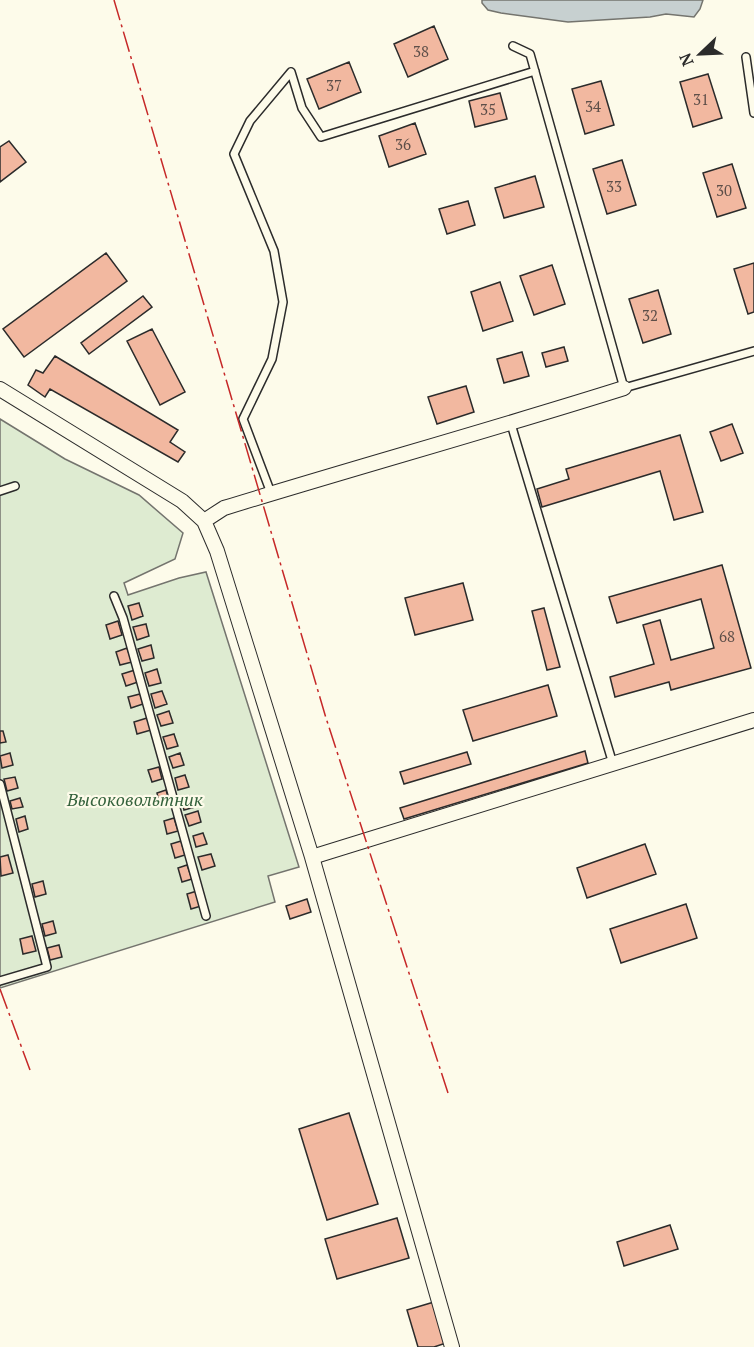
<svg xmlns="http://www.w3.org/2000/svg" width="754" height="1347" viewBox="0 0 754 1347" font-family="'PT Serif',serif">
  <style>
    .green { fill: #deebd1; stroke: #74746e; stroke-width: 1.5 }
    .water { fill: #c7d0d0; stroke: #74746e; stroke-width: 1.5 }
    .building { fill: #f2b8a0; stroke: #2b2b2b; stroke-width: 1.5 }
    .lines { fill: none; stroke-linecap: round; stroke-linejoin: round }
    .service-casing { stroke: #2b2b2b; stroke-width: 10 }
    .minor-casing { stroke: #2b2b2b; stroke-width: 16 }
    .service { stroke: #fdfbea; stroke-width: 7 }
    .minor { stroke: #fdfbea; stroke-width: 14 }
    .power { stroke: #c62828; stroke-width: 1.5; stroke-dasharray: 21 4.5 3 4.5; stroke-linecap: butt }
    .labels { text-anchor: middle; stroke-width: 4.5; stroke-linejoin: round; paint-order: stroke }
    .number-label { font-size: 15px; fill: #5d4e48 }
    .park-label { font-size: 18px; font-style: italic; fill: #34623c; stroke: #fdfbea }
  </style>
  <rect width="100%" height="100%" fill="#fdfbea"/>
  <!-- green -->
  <path class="green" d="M0 419 65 459 139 495 183 533 175 559 124 583 128 595 179 578 206 572 299 867 268 876 275 902 0 988Z"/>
  <!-- water -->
  <path class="water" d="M482 0H703L700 9 694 17 666 14 650 17 568 22 501 13 488 10 482 3Z"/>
  <!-- building -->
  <path class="building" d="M434 26 448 59 408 77 394 44Z
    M349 62 361 92 319 109 307 79Z
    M708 74 722 118 693 127 680 82Z
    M601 81 614 125 585 134 572 89Z
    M500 93 507 119 475 127 469 101Z
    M415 123 426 154 389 167 379 136Z
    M9 141 26 162 0 182V147Z
    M622 160 636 205 607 214 593 169Z
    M732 164 746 208 717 217 703 173Z
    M535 176 544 207 504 218 495 188Z
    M468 201 475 225 447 234 439 209Z
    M106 253 127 281 24 357 3 329Z
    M754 263V312L748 314 734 269Z
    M552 265 565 304 534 315 520 276Z
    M500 282 513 321 483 331 471 292Z
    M658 290 671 334 643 343 629 299Z
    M143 296 152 307 89 354 81 343Z
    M152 329 185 392 160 405 127 341Z
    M564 347 568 361 546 367 542 353Z
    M522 352 529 376 504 383 497 359Z
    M55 356 178 430 170 442 185 452 178 462 50 389 45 397 28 385 36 370 43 373Z
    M466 386 474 412 437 424 428 397Z
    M732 424 743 453 721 461 710 432Z
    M680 435 703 512 674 520 660 471 542 507 537 489 569 479 566 469Z
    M722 565 751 668 671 690 669 682 615 697 610 677 654 664 643 625 660 620 671 660 714 648 701 599 617 623 609 597Z
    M463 583 473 620 415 635 405 598Z
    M139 603 143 616 132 620 128 606Z
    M544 608 560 667 547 670 532 611Z
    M118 621 122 635 110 639 106 625Z
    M146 624 149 636 137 640 133 627Z
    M151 645 154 658 142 661 138 649Z
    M127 648 132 662 120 665 116 652Z
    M157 669 161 683 149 686 145 673Z
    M135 670 138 682 126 686 122 674Z
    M548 685 557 716 473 741 463 710Z
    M162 691 167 704 155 708 151 694Z
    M140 694 143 704 131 708 128 697Z
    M169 711 173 723 161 726 157 715Z
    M147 718 151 730 137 734 134 722Z
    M0 731H3L6 742 0 743Z
    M174 734 178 746 167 749 163 737Z
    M585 751 588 763 404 819 400 808Z
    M467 752 471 764 404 784 400 772Z
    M10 753 13 765 2 768 0 756Z
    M180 753 184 765 173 768 169 757Z
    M159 767 162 779 152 782 148 770Z
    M185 775 189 787 178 790 175 778Z
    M15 777 18 788 7 791 4 779Z
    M166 790 170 804 160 807 157 793Z
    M192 796 195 807 184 810 181 799Z
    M20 798 23 807 12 809 10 801Z
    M198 811 201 822 189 826 185 815Z
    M25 816 28 829 19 832 16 819Z
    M174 818 178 831 167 834 164 821Z
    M203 833 207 844 196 847 193 836Z
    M181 841 185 855 175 858 171 844Z
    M645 844 656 874 587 898 577 868Z
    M211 854 215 866 202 870 198 857Z
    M8 855 13 873 1 876 0 857Z
    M187 865 192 879 182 882 178 868Z
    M43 881 46 894 35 897 32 884Z
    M197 891 201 906 191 909 187 894Z
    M307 899 311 912 290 919 286 906Z
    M686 904 697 938 621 963 610 929Z
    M53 921 56 933 45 936 42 924Z
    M32 936 36 951 23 954 20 939Z
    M59 945 62 957 50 960 47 948Z
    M349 1113 378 1204 327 1220 299 1129Z
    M397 1218 409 1258 337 1279 325 1239Z
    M670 1225 678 1249 624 1266 617 1242Z
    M434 1302 446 1343 434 1347H418L407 1310Z"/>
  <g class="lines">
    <defs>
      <path id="service" d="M513 46 530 54 624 388 754 351
        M746 57 754 113
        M511 424 613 764
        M0 491 15 486
        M271 493 243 419 272 359 283 302 274 251 234 154 250 121 291 72 302 108 321 137 535 71
        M114 596 123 618 206 916
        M0 784 47 967 0 981"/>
      <path id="minor" d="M0 389 182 501 204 521 217 551 312 857 452 1347
        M204 521 224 508C357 467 491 430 624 388
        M312 857 754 720"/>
    </defs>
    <!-- service casing -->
    <use href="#service" class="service-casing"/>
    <!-- minor casing -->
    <use href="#minor" class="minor-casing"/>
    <!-- service -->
    <use href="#service" class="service"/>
    <!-- minor -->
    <use href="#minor" class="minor"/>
    <!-- power -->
    <path class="power" d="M114 0 326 718 448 1093
      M0 989 30 1070"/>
  </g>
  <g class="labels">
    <!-- number labels -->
    <g class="number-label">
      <text x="421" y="57">38</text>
      <text x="334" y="91">37</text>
      <text x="701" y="105">31</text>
      <text x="593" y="112">34</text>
      <text x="488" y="115">35</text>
      <text x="403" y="150">36</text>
      <text x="614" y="192">33</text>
      <text x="724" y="196">30</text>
      <text x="650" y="321">32</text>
      <text x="727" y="642">68</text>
    </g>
    <!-- park labels -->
    <g class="park-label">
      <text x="135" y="806">Высоковольтник</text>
    </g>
  </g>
  <!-- north arrow -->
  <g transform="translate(700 54) rotate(247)" stroke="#fdfbea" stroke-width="4.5" paint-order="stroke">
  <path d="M0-4.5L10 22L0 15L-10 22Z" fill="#2b2b2b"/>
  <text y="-9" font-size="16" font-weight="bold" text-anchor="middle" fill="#2b2b2b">N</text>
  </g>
</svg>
